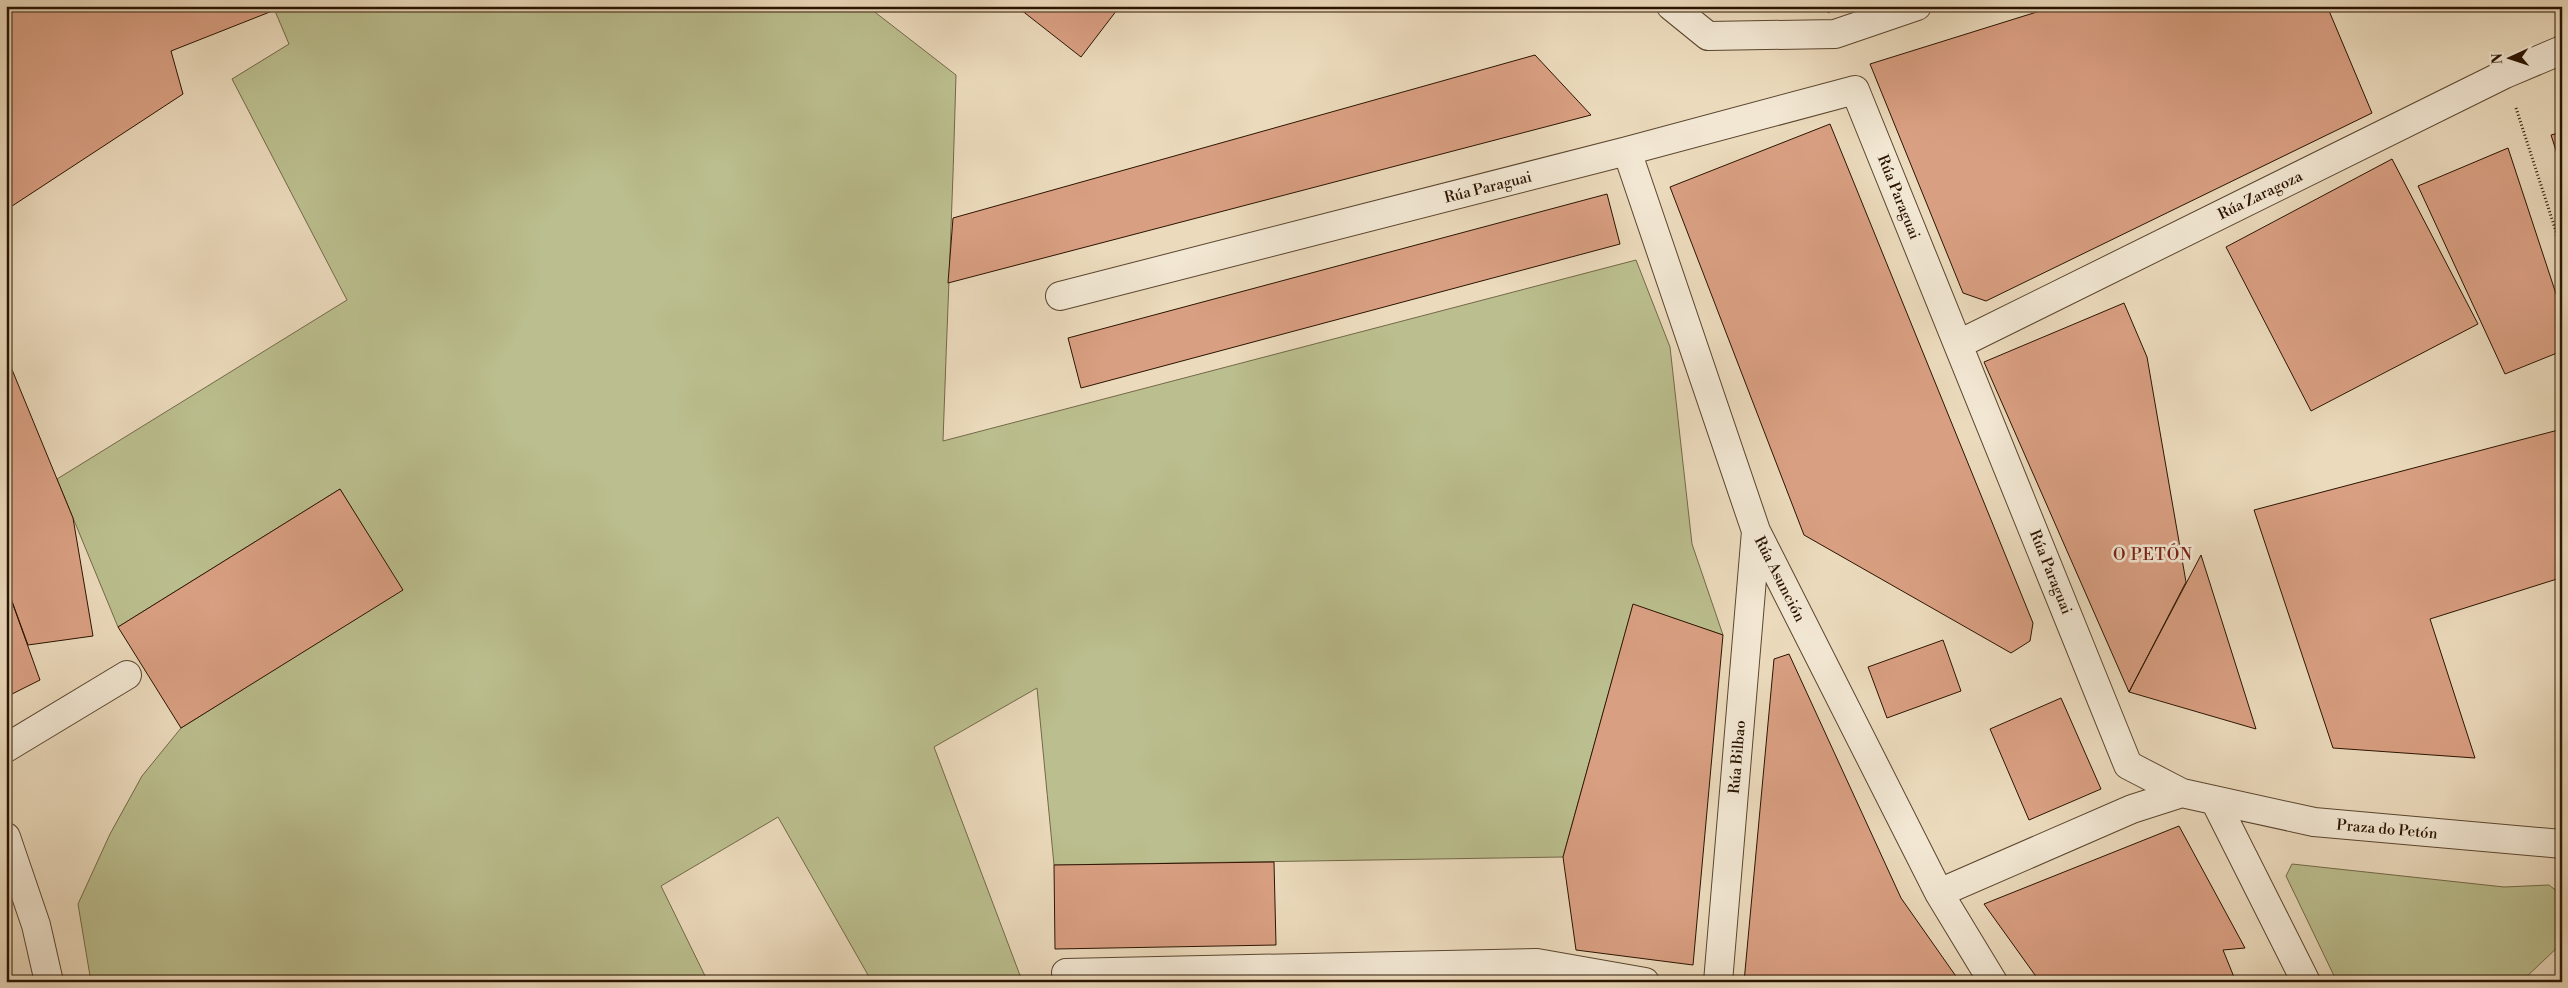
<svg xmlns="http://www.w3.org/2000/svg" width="2568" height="988" viewBox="0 0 2568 988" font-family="'Libre Bodoni',serif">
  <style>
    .green { fill: #bbbe8e; stroke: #736947 }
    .building { fill: #d99f82; stroke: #2b1400 }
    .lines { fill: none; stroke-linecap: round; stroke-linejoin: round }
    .minor-casing { stroke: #5b462f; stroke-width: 30 }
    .path { stroke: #2b1400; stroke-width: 3; stroke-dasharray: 1 2.5; stroke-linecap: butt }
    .minor { stroke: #f2e7d3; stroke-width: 28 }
    .labels { text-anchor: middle; stroke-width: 5; stroke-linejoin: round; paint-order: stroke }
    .street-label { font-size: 15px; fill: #2b1400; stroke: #f2e7d3 }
    .neighbourhood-label { font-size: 16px; letter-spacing: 1px; fill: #7a1f14; stroke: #f2e7d3 }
  </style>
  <rect width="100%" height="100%" fill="#ebdabc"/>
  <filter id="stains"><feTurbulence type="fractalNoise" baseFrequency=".004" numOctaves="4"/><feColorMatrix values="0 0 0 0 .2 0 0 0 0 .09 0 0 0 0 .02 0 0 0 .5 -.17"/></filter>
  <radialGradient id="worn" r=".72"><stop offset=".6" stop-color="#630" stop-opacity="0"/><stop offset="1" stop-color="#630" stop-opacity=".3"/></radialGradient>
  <!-- green -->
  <path class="green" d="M285 6H867L956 75C953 197 947 319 943 441L1636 260 1670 347 1692 544 1723 635 1633 605 1563 857 1054 865 1037 688 934 747 1021 978 1018 982H872L778 817 661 886 708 982H91L78 904 110 834 142 776 181 728 402 590 340 489 118 627 57 479 347 300 232 79 289 44 275 11Z
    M2292 864 2504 887 2549 885 2562 895V943L2521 982H2337L2286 876Z"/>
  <!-- building -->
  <path class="building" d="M6 6H285L171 51 183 94 6 210Z
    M1016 6H1120L1081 57Z
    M1820 6H1834L1829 13Z
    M2056 6H2327L2372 113 1986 301 1963 293 1870 64Z
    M1535 55 1591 115 948 283 953 218Z
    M1830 124 2033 623 2030 641 2011 653 1804 535 1670 187Z
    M2562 132V169L2551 135Z
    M2508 148 2562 312V351L2505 374 2418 186Z
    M2392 159 2478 324 2311 411 2226 247Z
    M1607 194 1620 244 1081 388 1068 338Z
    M2124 303 2147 357 2186 582 2129 692 1984 362Z
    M6 355 73 518 93 636 28 645 6 585Z
    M2562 429V593L2557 579 2430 619 2475 758 2333 748 2254 510Z
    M340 489 403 590 181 728 118 627Z
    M2201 555 2256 729 2129 692Z
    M6 585 40 680 6 697Z
    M1633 604 1723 635 1693 965 1576 950 1563 857Z
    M1943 640 1961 691 1887 718 1868 667Z
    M1789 654 1901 898 1960 982H1744L1774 659Z
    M2061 698 2101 789 2029 820 1990 729Z
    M2179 826 2245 948 2223 950 2236 982H2040L1984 904Z
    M1274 862 1276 945 1055 949 1054 865Z"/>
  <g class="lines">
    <defs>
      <path id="minor" d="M1671 6 1708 36 1835 34 1917 6
        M1627 151 1756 531 1939 893 1993 982
        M1060 296 1627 151 1855 90 2128 765 2182 793 2314 822 2562 844
        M1959 344 2505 74 2562 50
        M6 748 127 675
        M2215 801 2306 982
        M6 837 36 925 49 982
        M1939 893 2132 809 2182 793
        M1066 973 1537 963 1645 982
        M1718 982 1756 531"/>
    </defs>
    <!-- minor casing -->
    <use href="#minor" class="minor-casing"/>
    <!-- path -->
    <path class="path" d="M2516 108 2562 250"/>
    <!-- minor -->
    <use href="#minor" class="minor"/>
  </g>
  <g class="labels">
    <!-- street labels -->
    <g class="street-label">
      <text transform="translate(1488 187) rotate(-14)" y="5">Rúa Paraguai</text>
      <text transform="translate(2260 195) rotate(-26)" y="5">Rúa Zaragoza</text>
      <text transform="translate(1899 197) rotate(68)" y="5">Rúa Paraguai</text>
      <text transform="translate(2051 572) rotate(68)" y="5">Rúa Paraguai</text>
      <text transform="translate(1780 579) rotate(63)" y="5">Rúa Asunción</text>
      <text transform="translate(1737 757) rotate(-85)" y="5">Rúa Bilbao</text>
      <text transform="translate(2387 829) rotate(5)" y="5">Praza do Petón</text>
    </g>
    <!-- neighbourhood labels -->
    <g class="neighbourhood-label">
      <text x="2153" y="560">O PETÓN</text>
    </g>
  </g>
  <!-- margin -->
  <rect width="2568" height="988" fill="none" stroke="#ebdabc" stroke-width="25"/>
  <rect x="8" y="8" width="2553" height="973" fill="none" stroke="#2b1400" stroke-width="2.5"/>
  <rect x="12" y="12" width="2543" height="963" fill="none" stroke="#2b1400"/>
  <!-- north arrow -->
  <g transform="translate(2510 58) rotate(267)" stroke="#f2e7d3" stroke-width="4" paint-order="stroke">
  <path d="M0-4L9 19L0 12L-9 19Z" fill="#2b1400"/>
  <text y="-8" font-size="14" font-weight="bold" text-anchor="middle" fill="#2b1400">N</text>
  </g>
  <rect width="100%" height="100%" filter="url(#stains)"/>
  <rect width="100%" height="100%" fill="url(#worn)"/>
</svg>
